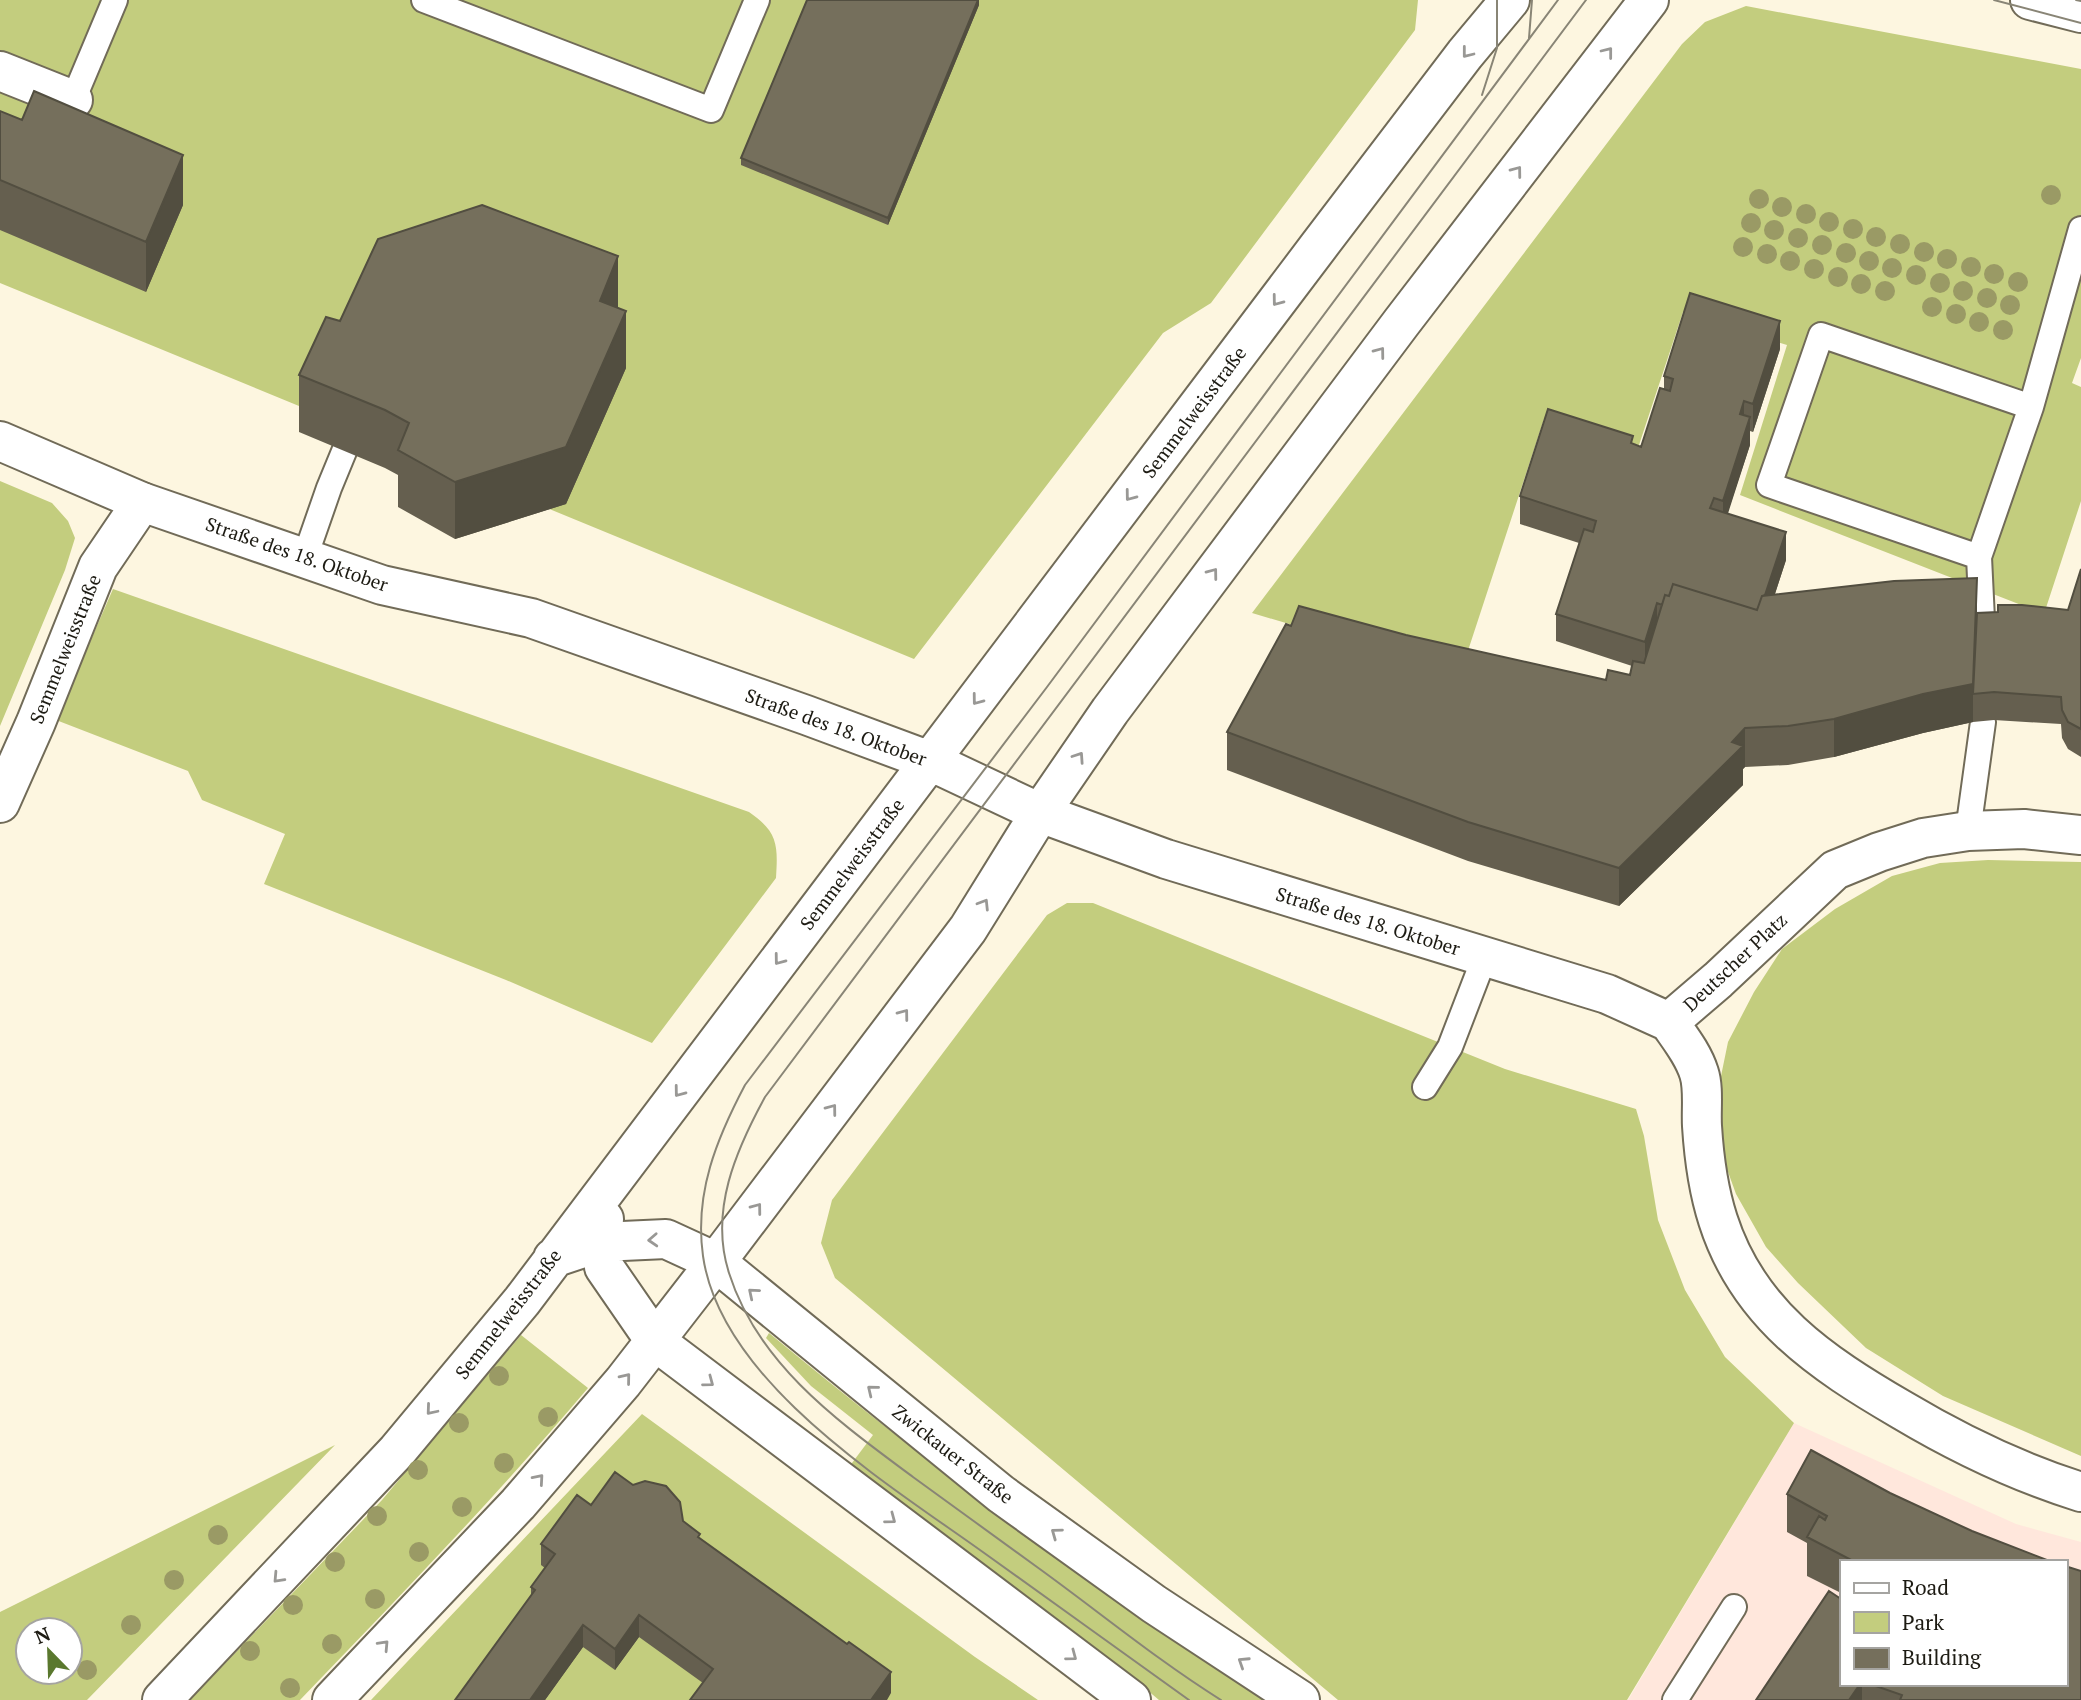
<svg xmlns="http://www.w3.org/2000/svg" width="2081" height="1700" viewBox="0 0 2081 1700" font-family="'PT Serif',serif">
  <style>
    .commercial { fill: #ffe7dc; fill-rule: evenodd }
    .green { fill: #c3cd7e; fill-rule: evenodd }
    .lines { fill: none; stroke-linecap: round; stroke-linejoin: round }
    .service-casing { stroke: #716b58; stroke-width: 28 }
    .minor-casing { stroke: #716b58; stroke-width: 42 }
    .secondary-casing { stroke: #716b58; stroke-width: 42 }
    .service { stroke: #fff; stroke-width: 24 }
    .minor { stroke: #fff; stroke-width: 38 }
    .secondary { stroke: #fff; stroke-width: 38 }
    .tram { stroke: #898576; stroke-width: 2 }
    .tree { fill: #9a9a65 }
    .wall { fill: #655f4f }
    .shaded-wall { fill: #524e40 }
    .building { fill: #756f5c; stroke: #524e40; stroke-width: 2 }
    .oneway { stroke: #999895 }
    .labels { text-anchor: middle; stroke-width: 7; stroke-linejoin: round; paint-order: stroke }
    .street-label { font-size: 19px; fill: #1d1b13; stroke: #fff }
  </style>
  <rect width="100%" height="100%" fill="#fdf6e0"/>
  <!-- commercial -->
  <path class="commercial" d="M1794 1423 2016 1524 2081 1542V1700H1628ZM1841 1562H2065V1684H1841Z"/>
  <!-- green -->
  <path class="green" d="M0 0H1418L1415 30 1211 303 1163 333 914 659 0 283Z
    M1746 6 2081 69V358L2072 383 2081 387V501L2044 614 1740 495 1787 345 1683 312 1638 448 1544 419 1460 675 1252 613 1682 44 1705 22Z
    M0 481 52 503 68 521 75 538 65 570 0 726Z
    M113 589 749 812C778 832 778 845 776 878L652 1043 506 980 264 884 285 834 202 800 188 771 56 720Z
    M1988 860 2081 862V1456L1943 1396 1866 1348 1798 1283 1766 1247 1736 1194 1723 1158 1719 1116 1720 1081 1728 1042 1754 992 1782 949 1835 909 1892 876 1940 863Z
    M1067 903H1093L1505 1069 1636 1109 1644 1136 1658 1220 1685 1290 1725 1357 1794 1423 1627 1700H1338L835 1278 821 1243 832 1200 1047 915Z
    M769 1333C903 1444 1043 1548 1185 1648 1212 1666 1239 1682 1266 1700H1159L1122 1669 849 1467 873 1435 811 1386 766 1338Z
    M521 1335 588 1388C497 1496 398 1598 300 1700H190L382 1500Z
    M642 1414 975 1657 1038 1700H371Z
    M335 1445 87 1700H0V1612ZM28 1630H70V1672H28Z"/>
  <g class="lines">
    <defs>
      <path id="service" d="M424 0 711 110 757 0
        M73 100 115 0
        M2031 407 1821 335 1769 485 1979 557 2031 407 2081 229
        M305 557 329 488 357 420
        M1979 557 1983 640
        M1968 831 1983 722
        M1425 1087 1450 1047 1485 956
        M1675 1700 1734 1607"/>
      <path id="minor" d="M2030 0 2081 13
        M0 71 73 100
        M0 803 36 722 98 567 142 502
        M1040 813 1166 859 1607 994 1669 1022
        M1669 1022C1680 1038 1693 1054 1699 1073 1704 1088 1701 1109 1702 1126 1704 1158 1708 1189 1718 1220 1748 1314 1821 1363 1902 1410 1959 1444 2017 1472 2081 1492
        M1669 1022 1718 980 1835 870 1879 852 1923 838 1968 831 2024 829 2081 835"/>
      <path id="secondary" d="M0 441 142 502 382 585 531 618 806 715 930 761 1040 813
        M604 1219 601 1242 604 1267 655 1341 1131 1700
        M553 1258 601 1242 666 1239 716 1262 1001 1494 1154 1604 1300 1700
        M162 1700 397 1451 522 1301 1318 247 1465 54 1510 0
        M332 1700 518 1504 623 1382 716 1262 968 929 1040 813 1110 711 1401 323 1649 0"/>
    </defs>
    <!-- service casing -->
    <use href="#service" class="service-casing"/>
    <!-- minor casing -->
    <use href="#minor" class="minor-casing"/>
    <!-- secondary casing -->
    <use href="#secondary" class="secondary-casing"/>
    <!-- service -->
    <use href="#service" class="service"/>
    <!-- minor -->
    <use href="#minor" class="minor"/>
    <!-- secondary -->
    <use href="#secondary" class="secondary"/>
    <!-- tram -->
    <path class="tram" d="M1994 0 2081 23
      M2076 0 2081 1
      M1529 38 1532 0
      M1482 95 1497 48V0
      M1189 1700C1122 1652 1054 1603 987 1555 890 1485 721 1383 703 1256 694 1193 717 1138 745 1085L1047 687 1558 0
      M1221 1700C1157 1660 1098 1611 1037 1567 996 1537 954 1507 913 1477 839 1422 758 1365 729 1273 709 1211 736 1150 765 1097L1586 0"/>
  </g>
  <!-- trees -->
  <g class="tree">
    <circle cx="2051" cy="195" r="10"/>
    <circle cx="1759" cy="199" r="10"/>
    <circle cx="1782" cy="207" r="10"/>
    <circle cx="1806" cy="214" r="10"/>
    <circle cx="1829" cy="222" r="10"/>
    <circle cx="1751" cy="223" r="10"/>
    <circle cx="1853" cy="229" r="10"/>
    <circle cx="1774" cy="230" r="10"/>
    <circle cx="1876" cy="237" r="10"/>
    <circle cx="1798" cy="238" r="10"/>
    <circle cx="1900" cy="244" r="10"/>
    <circle cx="1822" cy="245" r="10"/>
    <circle cx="1743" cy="247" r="10"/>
    <circle cx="1924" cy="252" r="10"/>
    <circle cx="1846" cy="253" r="10"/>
    <circle cx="1767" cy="254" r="10"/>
    <circle cx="1947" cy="259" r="10"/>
    <circle cx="1790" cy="261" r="10"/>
    <circle cx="1869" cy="261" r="10"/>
    <circle cx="1971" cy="267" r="10"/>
    <circle cx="1892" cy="268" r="10"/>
    <circle cx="1814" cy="269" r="10"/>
    <circle cx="1994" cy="274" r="10"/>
    <circle cx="1916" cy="275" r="10"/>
    <circle cx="1838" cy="277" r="10"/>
    <circle cx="2018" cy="282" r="10"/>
    <circle cx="1940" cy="283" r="10"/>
    <circle cx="1861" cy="284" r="10"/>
    <circle cx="1885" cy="291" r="10"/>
    <circle cx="1963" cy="291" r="10"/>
    <circle cx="1987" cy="298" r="10"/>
    <circle cx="2010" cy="305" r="10"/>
    <circle cx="1932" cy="307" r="10"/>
    <circle cx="1956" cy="314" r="10"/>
    <circle cx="1979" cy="322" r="10"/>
    <circle cx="2003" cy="330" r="10"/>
    <circle cx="499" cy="1376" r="10"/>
    <circle cx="548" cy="1417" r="10"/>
    <circle cx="459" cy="1423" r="10"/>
    <circle cx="504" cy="1463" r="10"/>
    <circle cx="418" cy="1470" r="10"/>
    <circle cx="462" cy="1507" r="10"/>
    <circle cx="377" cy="1516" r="10"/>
    <circle cx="218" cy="1535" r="10"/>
    <circle cx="419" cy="1552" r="10"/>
    <circle cx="335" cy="1562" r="10"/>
    <circle cx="174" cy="1580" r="10"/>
    <circle cx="375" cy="1599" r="10"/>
    <circle cx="293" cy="1605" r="10"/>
    <circle cx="131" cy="1625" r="10"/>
    <circle cx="332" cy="1644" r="10"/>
    <circle cx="250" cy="1651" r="10"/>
    <circle cx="87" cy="1670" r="10"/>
    <circle cx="290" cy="1688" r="10"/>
  </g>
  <!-- wall -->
  <path class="wall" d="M979 0V5L888 225 741 165V158Z
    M0 111 183 205 146 292 0 230Z
    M618 308 626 368 566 504 455 539 398 507V475L385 468 299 432V375L340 321Z
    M1780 349 1753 432 1750 431V445L1727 514 1786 560 1775 594 1976 623 2068 610 2081 569V757L2068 749 2062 738 2061 724 1994 720 1973 722 1923 733 1834 757 1788 765 1745 767 1743 769V785L1619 906 1468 861 1227 770V732L1291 626 1406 635 1606 680 1630 675 1632 666 1556 641V614L1579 543 1520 524V496L1633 444 1641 447 1664 389V376Z
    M1890 1493 1972 1531 2052 1562H1841V1593L1807 1576V1543L1787 1532V1494Z
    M591 1505 683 1521 700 1539 891 1693 703 1683 639 1637 615 1670 583 1647 545 1700H455L531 1596V1587L545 1568 541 1565V1544Z
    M1841 1684H2065L2081 1700H1756Z"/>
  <!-- shaded-wall -->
  <path class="shaded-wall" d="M978 0H979V5L888 225V218Z
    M183 155V205L146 292V242Z
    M618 256V314L600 301Z
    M626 311V368L566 504 455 539V482Z
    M1780 321V349L1753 432V404Z
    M1744 401V429L1740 414Z
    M1750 417V445L1723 529V501Z
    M1786 532V560L1757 648V621Z
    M1977 578V616L1973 694V722L1923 733 1834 757V719Z
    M1657 603V631L1645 670V642Z
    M1745 728V767L1743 769V785L1619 906V868Z
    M639 1615V1637L615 1670V1649Z
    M583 1625V1647L545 1700H530Z
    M891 1672V1693L887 1700H871Z
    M1860 1684H1862V1700H1849Z"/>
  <!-- building -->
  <path class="building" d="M807 0H978L888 218 741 158Z
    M34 91 183 155 146 242 0 180V111L22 120Z
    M482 205 618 256 600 301 626 311 566 447 455 482 398 450 409 423 385 410 299 375 326 317 340 321 378 239Z
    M1690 293 1780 321 1753 404 1744 401 1740 414 1750 417 1723 501 1714 498 1710 508 1786 532 1765 595 1762 596 1757 610 1673 584 1669 596 1665 595 1662 605 1657 603 1645 642 1556 614 1584 529 1593 532 1596 521 1520 496 1548 409 1633 436 1631 443 1641 447 1660 388 1670 391 1673 379 1664 376Z
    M2081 569V729L2068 722 2062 710 2061 697 1994 692 1973 694 1977 613 1998 612V605H2022L2068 610Z
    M1977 578 1973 684 1923 694 1834 719 1788 726 1745 728 1732 742 1743 746 1619 868 1468 822 1227 732 1286 624 1291 626 1299 606 1406 635 1606 680 1608 670 1630 675 1633 661 1644 663 1665 595 1669 596 1673 584 1757 610 1762 596 1894 581Z
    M1811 1450 1890 1493 1972 1531 2052 1562H1855L1807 1537 1819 1516 1825 1520 1827 1516 1787 1494Z
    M615 1472 633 1485 645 1481 666 1486 680 1502 683 1521 700 1534 698 1537 847 1644 849 1642 891 1672 871 1700H690L713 1669 639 1615 615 1649 583 1625 530 1700H455L535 1590 531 1587 555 1554 541 1544 577 1495 591 1505Z
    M2065 1566 2081 1571V1700H1900L1902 1695 1870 1684H2065Z
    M1829 1591 1841 1599V1684H1860L1849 1700H1756Z"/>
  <!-- one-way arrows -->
  <defs><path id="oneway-chevron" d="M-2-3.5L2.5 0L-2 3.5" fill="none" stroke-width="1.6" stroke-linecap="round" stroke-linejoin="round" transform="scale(1.75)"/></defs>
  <g class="oneway">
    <use href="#oneway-chevron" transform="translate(1608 52) rotate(-52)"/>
    <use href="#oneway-chevron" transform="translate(1467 53) rotate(128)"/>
    <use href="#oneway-chevron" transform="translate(1517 171) rotate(-53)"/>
    <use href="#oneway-chevron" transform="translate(1277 301) rotate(127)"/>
    <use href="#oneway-chevron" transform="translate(1380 352) rotate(-53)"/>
    <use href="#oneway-chevron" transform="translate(1130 496) rotate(127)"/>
    <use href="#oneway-chevron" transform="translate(1213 573) rotate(-53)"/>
    <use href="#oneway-chevron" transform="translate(977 700) rotate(127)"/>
    <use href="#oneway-chevron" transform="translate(1079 757) rotate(-56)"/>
    <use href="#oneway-chevron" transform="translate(984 904) rotate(-58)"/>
    <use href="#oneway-chevron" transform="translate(779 960) rotate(127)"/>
    <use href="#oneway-chevron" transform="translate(904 1014) rotate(-53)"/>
    <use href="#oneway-chevron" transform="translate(679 1092) rotate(127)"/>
    <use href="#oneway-chevron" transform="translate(832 1109) rotate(-53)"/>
    <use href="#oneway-chevron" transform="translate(757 1208) rotate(-53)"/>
    <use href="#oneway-chevron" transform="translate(653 1240) rotate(177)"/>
    <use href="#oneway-chevron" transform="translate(753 1293) rotate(-140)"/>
    <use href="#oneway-chevron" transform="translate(626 1378) rotate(-51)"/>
    <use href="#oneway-chevron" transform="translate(709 1382) rotate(37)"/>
    <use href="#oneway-chevron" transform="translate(872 1390) rotate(-141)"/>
    <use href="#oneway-chevron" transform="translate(431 1410) rotate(130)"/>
    <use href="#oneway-chevron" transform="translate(539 1479) rotate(-49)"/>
    <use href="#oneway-chevron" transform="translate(891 1519) rotate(37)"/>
    <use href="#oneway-chevron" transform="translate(1056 1533) rotate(-144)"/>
    <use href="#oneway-chevron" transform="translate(278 1578) rotate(133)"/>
    <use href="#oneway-chevron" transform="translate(384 1645) rotate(-47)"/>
    <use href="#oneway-chevron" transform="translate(1072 1656) rotate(37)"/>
    <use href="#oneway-chevron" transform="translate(1243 1662) rotate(-147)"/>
  </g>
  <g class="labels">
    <!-- street labels -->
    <g class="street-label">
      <text transform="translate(1194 412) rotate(-53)" y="7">Semmelweisstraße</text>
      <text transform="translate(297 554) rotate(19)" y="7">Straße des 18. Oktober</text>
      <text transform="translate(65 649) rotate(-68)" y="7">Semmelweisstraße</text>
      <text transform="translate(836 727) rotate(20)" y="7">Straße des 18. Oktober</text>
      <text transform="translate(852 864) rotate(-53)" y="7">Semmelweisstraße</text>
      <text transform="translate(1368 921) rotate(17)" y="7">Straße des 18. Oktober</text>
      <text transform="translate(1735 962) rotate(-43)" y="7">Deutscher Platz</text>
      <text transform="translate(508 1314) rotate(-52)" y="7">Semmelweisstraße</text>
      <text transform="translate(953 1454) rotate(38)" y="7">Zwickauer Straße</text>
    </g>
  </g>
  <!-- legend -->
  <rect x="1840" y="1560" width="228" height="126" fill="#ffffff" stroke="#a5a4a1" stroke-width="2"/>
  <rect x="1854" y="1583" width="35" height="10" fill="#ffffff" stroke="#a5a4a1" stroke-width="2"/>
  <text x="1902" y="1595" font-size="21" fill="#1d1b13">Road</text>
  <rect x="1854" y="1612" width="35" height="21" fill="#c3cd7e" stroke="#a5a4a1" stroke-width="2"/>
  <text x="1902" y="1630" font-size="21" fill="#1d1b13">Park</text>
  <rect x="1854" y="1648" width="35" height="21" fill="#756f5c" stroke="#a5a4a1" stroke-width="2"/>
  <text x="1902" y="1665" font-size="21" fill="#1d1b13">Building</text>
  <!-- north arrow -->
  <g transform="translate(49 1651) rotate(337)"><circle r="33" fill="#ffffff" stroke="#a5a4a1" stroke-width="2"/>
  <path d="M0-5L12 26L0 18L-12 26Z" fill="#5a782e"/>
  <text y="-10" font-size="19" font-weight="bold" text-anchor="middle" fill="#1d1b13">N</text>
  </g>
</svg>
